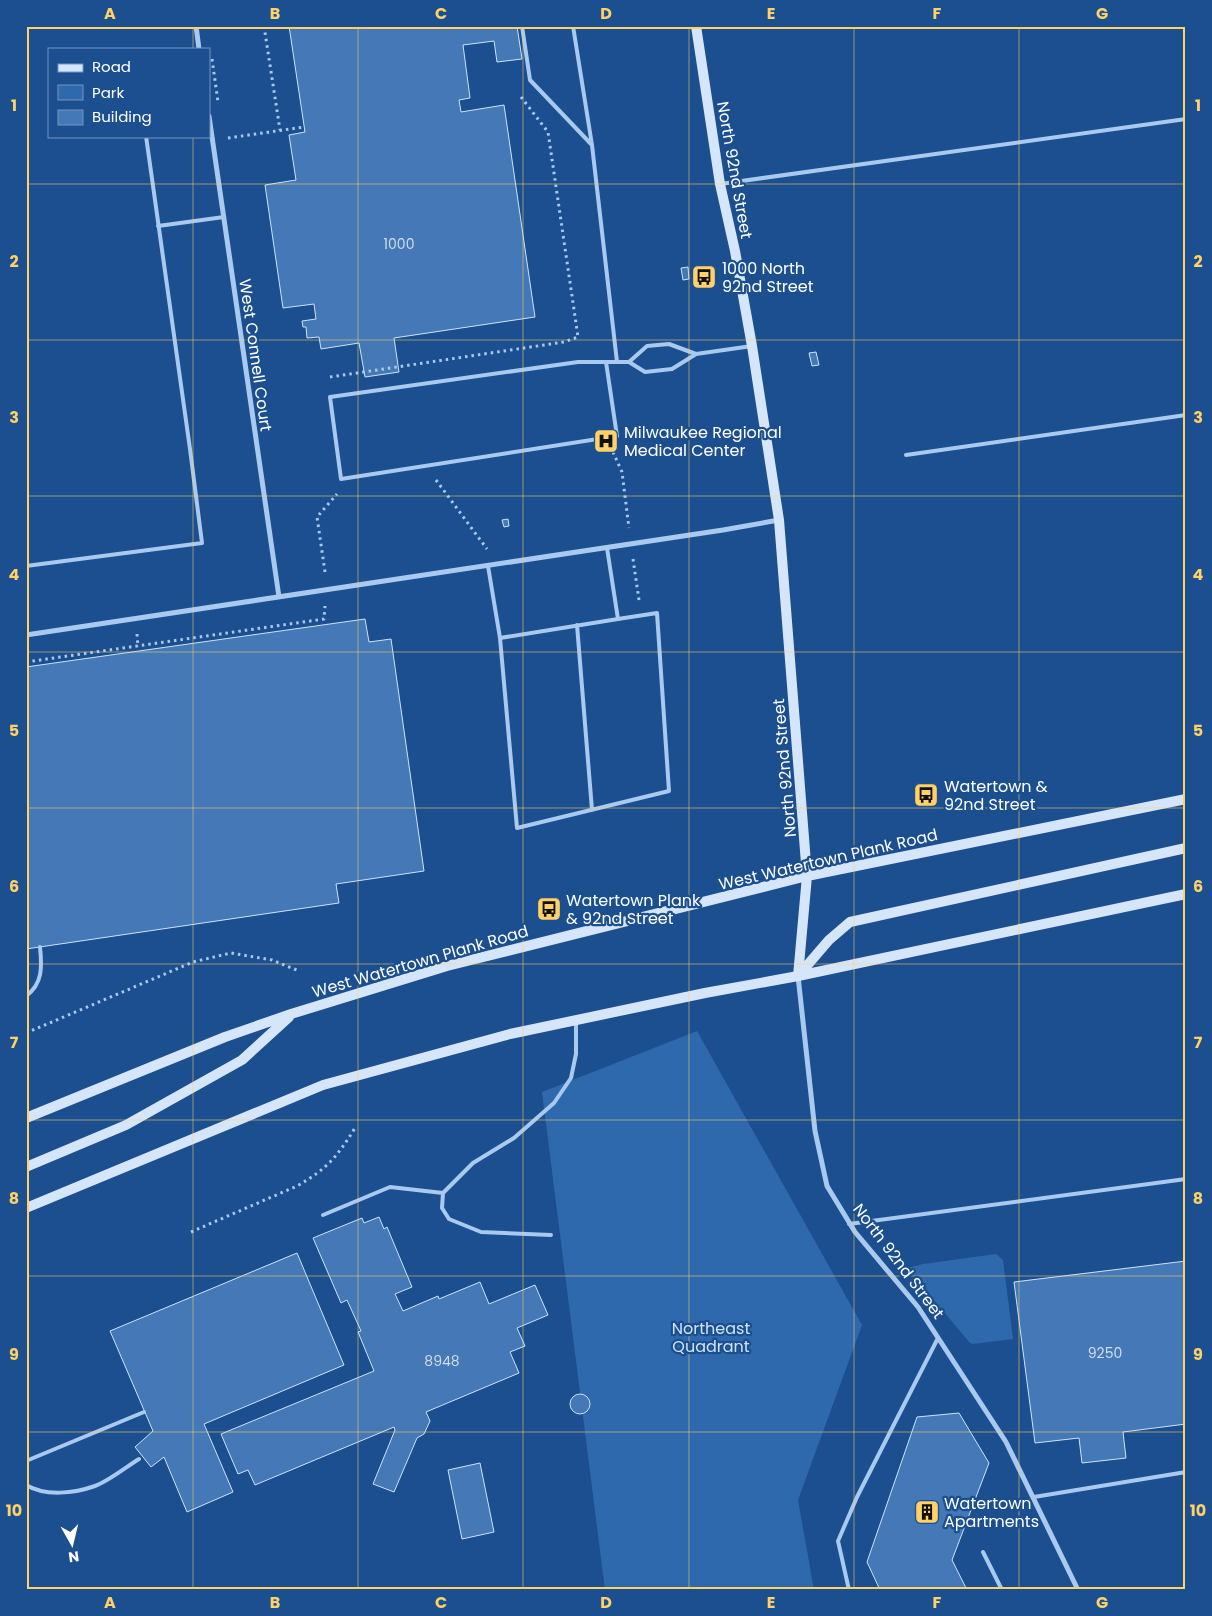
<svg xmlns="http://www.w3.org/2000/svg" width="1212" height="1616" viewBox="0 0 1212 1616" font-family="Poppins,sans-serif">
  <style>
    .green { fill: #2e69ad }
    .building { fill: #4478b7; stroke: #cfe3fa }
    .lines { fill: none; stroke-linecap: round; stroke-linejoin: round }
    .path { stroke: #a9c9ee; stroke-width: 3; stroke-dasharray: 2.5 4; stroke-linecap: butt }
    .lane { stroke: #a9c9ee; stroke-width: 4 }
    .street { stroke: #a9c9ee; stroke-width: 5 }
    .secondary { stroke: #d6e6fa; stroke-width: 10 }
    .grid { fill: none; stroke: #ffd166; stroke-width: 1; stroke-opacity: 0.55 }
    .labels { text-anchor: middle; stroke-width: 4.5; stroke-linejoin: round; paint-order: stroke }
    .number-label { font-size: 14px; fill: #d0dded }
    .street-label { font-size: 16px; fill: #fff; stroke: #1b4f8f }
    .poi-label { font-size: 16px; fill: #fff; stroke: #1b4f8f; text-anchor: start }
    .park-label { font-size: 16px; fill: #cfe3fa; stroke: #1b4f8f }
    .neatline { fill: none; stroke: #ffd166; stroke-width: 2 }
    .grid-label { font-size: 16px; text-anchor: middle; font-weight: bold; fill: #ffd166 }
  </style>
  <rect width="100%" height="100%" fill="#1b4f8f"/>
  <!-- green -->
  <path class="green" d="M697 1031 862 1325 798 1500 814 1590H605L542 1092Z
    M996 1254 1003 1260 1013 1339 973 1344 970 1343 907 1268 923 1264Z"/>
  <!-- building -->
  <path class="building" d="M289 26H517L522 59 497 62 494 41 463 45 470 98 459 100 461 112 504 105 535 317 394 338 399 372 365 377 359 343 321 349 319 337 307 338 306 327H303L302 321 316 319 314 304 283 308 265 185 296 180 289 135 305 132Z
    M688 267 689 279 683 280 681 268Z
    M816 352 819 365 812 366 809 353Z
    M508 519 509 526 504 527 502 520Z
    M365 619 369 642 391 639 424 871 336 884 339 903 26 949V667Z
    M379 1217 384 1229 387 1227 412 1287 395 1294 403 1311 438 1296 439 1299 480 1282 489 1304 535 1285 548 1315 517 1328 525 1346 510 1352 519 1373 426 1412 430 1421 424 1434 417 1438 394 1492 373 1484 395 1430 394 1427 255 1485 248 1470 238 1474 221 1434 374 1371 358 1332 361 1331 347 1300 341 1303 313 1238 362 1218 364 1223Z
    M297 1253 344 1365 204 1424 233 1492 187 1512 164 1457 151 1467 135 1447 153 1431 110 1331Z
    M1186 1261V1424L1123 1432 1126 1458 1082 1463 1079 1438 1035 1443 1014 1282Z
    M570 1404a10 10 0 1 1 20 0a10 10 0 1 1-20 0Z
    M959 1413 989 1463 952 1560 967 1590H880L867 1562 917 1417Z
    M480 1463 494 1532 462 1539 448 1470Z"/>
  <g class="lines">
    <!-- path -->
    <path class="path" d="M264 26 280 130
      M212 59 218 102
      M228 138 304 127
      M330 377 564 342 578 337 548 132 521 97
      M613 452 622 472 629 528
      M436 480 487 549
      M633 559 639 600
      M325 572 317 517 337 494
      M137 634 138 647
      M26 662 324 619 325 606
      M26 1033 193 962 231 953 272 960 299 971
      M191 1232 297 1186C327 1169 337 1157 355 1128"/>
    <!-- lane -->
    <path class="lane" d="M522 26 530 80 591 144
      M573 26 592 145 617 362
      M720 184 1186 119
      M158 226 224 217
      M606 362 617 436 341 479 330 397 578 362H629L645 372 672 369 696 354 752 346
      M629 362 647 346 669 344 696 354
      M906 455 1186 415
      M26 566 202 543 190 449 146 136
      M488 566 500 638 517 828 669 791 657 613 618 619 607 548
      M577 625 592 810
      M500 638 618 619
      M26 996C43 984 42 966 40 947
      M323 1215 390 1187 443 1193
      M849 1224 1186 1179
      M551 1235 481 1232 449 1219 442 1208 443 1193 473 1163 514 1138 554 1103 571 1078 576 1054V1022
      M26 1461 144 1412
      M26 1485C46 1497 75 1493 95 1486 109 1481 126 1467 139 1459
      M1034 1497 1186 1472
      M983 1552 1002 1590
      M849 1590 838 1541 857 1497 938 1338"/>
    <!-- street -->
    <path class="street" d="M196 26 199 49
      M209 116 279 597
      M26 635 723 530 779 520
      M798 976 815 1131 827 1186 855 1232 918 1307 1006 1442 1078 1590"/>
    <!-- secondary -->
    <path class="secondary" d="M696 26 720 184 735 251 752 346 779 520 807 876 798 976
      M798 976 829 940 850 922 1186 848
      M26 1118 225 1037 291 1014 447 966 807 876 1186 799
      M26 1167 126 1125 242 1060 289 1017
      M26 1208 323 1085 510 1034 705 993 798 976 1186 894"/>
  </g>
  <!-- grid -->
  <path class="grid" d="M193 26V49M358 26V1590M523 26V1590M689 26V1590M854 26V1590M1019 26V1590M193 136V1590M26 184H1186M26 340H1186M26 496H1186M26 652H1186M26 808H1186M26 964H1186M26 1120H1186M26 1276H1186M26 1432H1186"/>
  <!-- icons -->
  <defs>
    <symbol id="bus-square" viewBox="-11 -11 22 22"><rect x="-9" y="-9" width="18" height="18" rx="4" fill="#ffd166" stroke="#1b4f8f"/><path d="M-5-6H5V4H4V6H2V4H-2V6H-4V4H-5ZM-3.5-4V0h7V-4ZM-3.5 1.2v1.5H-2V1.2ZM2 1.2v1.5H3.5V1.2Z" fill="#111"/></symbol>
    <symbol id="hospital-square" viewBox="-11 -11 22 22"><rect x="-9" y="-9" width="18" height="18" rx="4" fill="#ffd166" stroke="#1b4f8f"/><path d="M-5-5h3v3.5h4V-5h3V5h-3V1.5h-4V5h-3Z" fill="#111"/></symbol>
    <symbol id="building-square" viewBox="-11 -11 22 22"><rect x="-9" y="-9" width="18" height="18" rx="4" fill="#ffd166" stroke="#1b4f8f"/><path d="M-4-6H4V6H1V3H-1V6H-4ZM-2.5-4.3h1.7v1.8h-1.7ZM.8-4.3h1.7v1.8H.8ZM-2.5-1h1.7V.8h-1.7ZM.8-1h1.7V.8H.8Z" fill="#111"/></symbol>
  </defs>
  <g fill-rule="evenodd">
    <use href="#bus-square" x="690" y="263" width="28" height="28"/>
    <use href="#hospital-square" x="592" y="427" width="28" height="28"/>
    <use href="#bus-square" x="912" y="781" width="28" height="28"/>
    <use href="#bus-square" x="535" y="895" width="28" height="28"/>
    <use href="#building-square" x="913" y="1498" width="28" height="28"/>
  </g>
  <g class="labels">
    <!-- number labels -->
    <g class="number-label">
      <text x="399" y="249">1000</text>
      <text x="1105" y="1358">9250</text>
      <text x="442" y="1366">8948</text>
    </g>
    <!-- street labels -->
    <g class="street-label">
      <text transform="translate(735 170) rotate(80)" y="6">North 92nd Street</text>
      <text transform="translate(256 355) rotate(82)" y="6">West Connell Court</text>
      <text transform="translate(784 768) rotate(-95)" y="6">North 92nd Street</text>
      <text transform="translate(828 859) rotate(-13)" y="6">West Watertown Plank Road</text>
      <text transform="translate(420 961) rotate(-16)" y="6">West Watertown Plank Road</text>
      <text transform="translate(899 1261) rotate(53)" y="6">North 92nd Street</text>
    </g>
    <!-- poi labels -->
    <g class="poi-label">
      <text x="722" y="274">1000 North<tspan x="722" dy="18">92nd Street</tspan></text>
      <text x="624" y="438">Milwaukee Regional<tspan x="624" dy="18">Medical Center</tspan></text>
      <text x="944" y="792">Watertown &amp;<tspan x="944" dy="18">92nd Street</tspan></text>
      <text x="566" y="906">Watertown Plank<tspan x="566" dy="18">&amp; 92nd Street</tspan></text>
      <text x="944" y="1509">Watertown<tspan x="944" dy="18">Apartments</tspan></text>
    </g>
    <!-- park labels -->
    <g class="park-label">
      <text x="711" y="1334">Northeast<tspan x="711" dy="18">Quadrant</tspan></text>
    </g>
  </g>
  <!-- border -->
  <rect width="1212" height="1616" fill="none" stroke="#1b4f8f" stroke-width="55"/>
  <!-- legend -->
  <rect x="48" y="48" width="162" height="90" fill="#1b4f8f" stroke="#7695bc"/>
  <rect x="58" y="64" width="25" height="8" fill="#d6e6fa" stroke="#7695bc"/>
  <text x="92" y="72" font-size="15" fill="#ffffff">Road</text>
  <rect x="58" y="85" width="25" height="15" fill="#2e69ad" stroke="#7695bc"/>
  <text x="92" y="98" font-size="15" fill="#ffffff">Park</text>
  <rect x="58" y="110" width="25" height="15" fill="#4478b7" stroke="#7695bc"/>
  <text x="92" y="122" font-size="15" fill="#ffffff">Building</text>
  <!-- north arrow -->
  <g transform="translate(72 1544) rotate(172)" stroke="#1b4f8f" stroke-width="4" paint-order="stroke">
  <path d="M0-4L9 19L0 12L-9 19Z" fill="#ffffff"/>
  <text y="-8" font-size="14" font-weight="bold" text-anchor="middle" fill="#ffffff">N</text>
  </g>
  <rect x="28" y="28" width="1156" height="1560" class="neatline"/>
  <g class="grid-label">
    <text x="110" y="19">A</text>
    <text x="275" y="19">B</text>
    <text x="441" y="19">C</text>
    <text x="606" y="19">D</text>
    <text x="771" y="19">E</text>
    <text x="937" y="19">F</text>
    <text x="1102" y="19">G</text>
    <text x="14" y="111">1</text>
    <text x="1198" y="111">1</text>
    <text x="14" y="267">2</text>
    <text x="1198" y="267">2</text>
    <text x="14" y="423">3</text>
    <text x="1198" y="423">3</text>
    <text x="14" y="580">4</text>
    <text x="1198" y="580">4</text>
    <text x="14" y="736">5</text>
    <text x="1198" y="736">5</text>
    <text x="14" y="892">6</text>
    <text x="1198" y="892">6</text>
    <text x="14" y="1048">7</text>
    <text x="1198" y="1048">7</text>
    <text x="14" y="1204">8</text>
    <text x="1198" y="1204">8</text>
    <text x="14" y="1360">9</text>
    <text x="1198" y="1360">9</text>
    <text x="14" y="1516">10</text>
    <text x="1198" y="1516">10</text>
    <text x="110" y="1608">A</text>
    <text x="275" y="1608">B</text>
    <text x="441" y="1608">C</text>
    <text x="606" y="1608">D</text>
    <text x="771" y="1608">E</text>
    <text x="937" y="1608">F</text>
    <text x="1102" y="1608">G</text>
  </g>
</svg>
